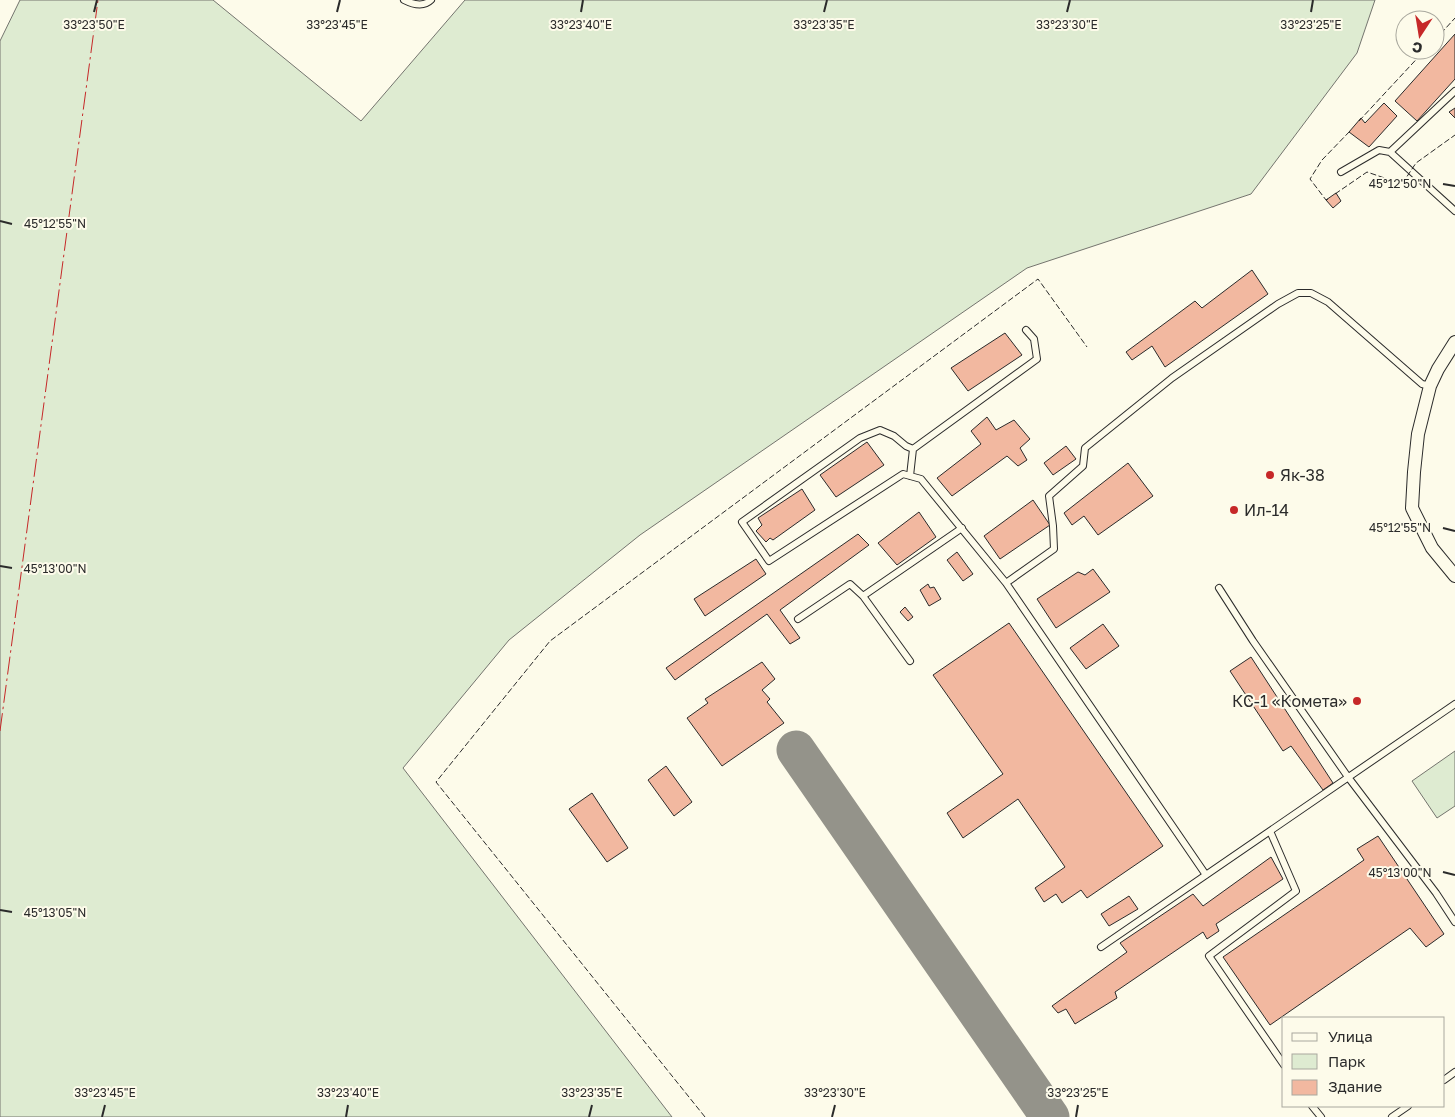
<svg xmlns="http://www.w3.org/2000/svg" width="1455" height="1117" viewBox="0 0 1455 1117" font-family="'Golos Text',sans-serif">
  <style>
    .green { fill: #deebd1; stroke: #74746e }
    .lines { fill: none; stroke-linecap: round; stroke-linejoin: round }
    .taxiway { stroke: #94938a; stroke-width: 39 }
    .building { fill: #f2b8a0; stroke: #2b2b2b }
    .service-casing { stroke: #2b2b2b; stroke-width: 8 }
    .minor-casing { stroke: #2b2b2b; stroke-width: 14 }
    .service { stroke: #fdfbea; stroke-width: 6 }
    .minor { stroke: #fdfbea; stroke-width: 12 }
    .fence { stroke: #2b2b2b; stroke-width: 1; stroke-dasharray: 6 2.5; stroke-linecap: butt }
    .power { stroke: #c62828; stroke-width: 1; stroke-dasharray: 18 4 2.5 4; stroke-linecap: butt }
    .ticks { fill: none; stroke: #2b2b2b; stroke-width: 2 }
    .poi-dot { fill: #c62828; stroke: #fdfbea; stroke-width: 2 }
    .labels { text-anchor: middle; stroke-width: 4; stroke-linejoin: round; paint-order: stroke }
    .poi-label { font-size: 16px; fill: #2b2b2b; stroke: #fdfbea; text-anchor: start }
    .ticks-label { font-size: 12px; text-anchor: middle; fill: #2b2b2b; stroke: #fdfbea; stroke-width: 4; stroke-linejoin: round; paint-order: stroke }
  </style>
  <rect width="100%" height="100%" fill="#fdfbea"/>
  <!-- green -->
  <path class="green" d="M20 0H213L361 121 465 0H1375L1357 53 1251 194 1027 268 640 535 509 640 403 768 672 1117H0V41Z
    M1455 751V806L1437 818 1412 781Z"/>
  <g class="lines">
    <!-- taxiway -->
    <path class="taxiway" d="M796 750 1050 1117"/>
  </g>
  <!-- building -->
  <path class="building" d="M1455 34V79L1417 121 1395 101Z
    M1384 103 1397 116 1369 147 1349 132 1361 118 1365 123Z
    M1455 108V118L1449 112Z
    M1336 193 1341 201 1333 208 1326 200Z
    M1252 270 1268 294 1165 367 1152 346 1132 360 1126 352 1195 301 1202 308Z
    M1005 333 1022 355 968 391 951 368Z
    M987 417 996 430 1014 420 1030 439 1020 448 1027 460 1018 466 1007 456 952 496 937 478 981 444 971 431Z
    M867 442 884 465 836 497 820 475Z
    M1066 446 1076 459 1053 475 1044 463Z
    M1128 463 1153 496 1098 535 1084 516 1072 525 1064 513Z
    M802 489 815 510 773 540 770 538 766 542 756 531 762 525 758 518Z
    M1033 500 1050 525 1000 559 984 536Z
    M919 512 936 537 897 565 878 543Z
    M858 534 869 545 780 610 800 638 790 644 767 614 675 680 666 668Z
    M957 552 973 574 963 581 947 560Z
    M756 559 766 574 705 616 694 599Z
    M1093 569 1110 592 1056 628 1037 599 1078 572 1085 575Z
    M928 584 930 588 934 587 941 599 929 606 920 590Z
    M905 607 913 617 908 621 900 612Z
    M1009 623 1163 846 1087 898 1081 890 1062 903 1056 894 1044 902 1035 888 1065 867 1018 799 963 838 947 813 1003 774 933 675Z
    M1103 624 1119 646 1086 669 1070 648Z
    M1251 657 1333 783 1323 790 1291 746 1283 751 1230 671Z
    M762 662 775 679 762 690 770 699 767 702 784 723 722 766 687 718 708 703 705 699Z
    M666 766 692 802 674 816 648 780Z
    M592 793 628 848 607 862 569 809Z
    M1378 836 1444 934 1426 947 1410 928 1270 1025 1223 957 1364 860 1357 849Z
    M1271 857 1283 879 1216 924 1219 931 1207 939 1203 932 1115 992 1117 998 1075 1024 1066 1009 1058 1013 1052 1006 1127 952 1120 943 1193 894 1203 906Z
    M1129 896 1138 909 1109 926 1101 914Z"/>
  <g class="lines">
    <defs>
      <path id="service" d="M404 0C412 4 423 8 431 0
        M1390 152 1455 91
        M1341 172 1379 150 1390 152 1455 211
        M1026 330 1034 339 1037 359 913 449 906 446 894 436 880 430 860 438 742 522 769 561 903 474 921 479 1006 583 1054 549 1053 526 1049 496 1083 466 1085 448 1172 378 1278 304 1298 293H1311L1328 302 1422 384 1430 386
        M910 476 913 449
        M1006 583 1206 875
        M1219 588 1253 641 1348 777 1436 893 1455 922
        M863 596 962 528
        M798 619 850 584 863 596 910 661
        M1270 831 1296 891 1209 956 1284 1065
        M1101 947 1455 704
        M1444 1080 1455 1072
        M1312 1106 1321 1117
        M1392 1117 1408 1106"/>
      <path id="minor" d="M1455 342 1438 369 1430 386 1418 434 1414 472 1412 508 1432 548 1455 576"/>
    </defs>
    <!-- service casing -->
    <use href="#service" class="service-casing"/>
    <!-- minor casing -->
    <use href="#minor" class="minor-casing"/>
    <!-- service -->
    <use href="#service" class="service"/>
    <!-- minor -->
    <use href="#minor" class="minor"/>
    <!-- fence -->
    <path class="fence" d="M1435 40 1455 18
      M1359 121 1425 50
      M1335 194 1367 172 1402 184 1416 163 1455 135
      M1328 199 1326 200 1310 179 1322 160 1351 130
      M705 1117 436 782 550 641 1038 279 1087 347"/>
    <!-- power -->
    <path class="power" d="M0 731 98 0"/>
  </g>
  <!-- ticks -->
  <path class="ticks" d="M94 12 97 0M337 12 340 0M581 12 583 0M824 12 827 0M1067 12 1070 0M1311 12 1313 0M1443 184 1455 186M0 221 12 224M1443 528 1455 531M0 566 12 568M1443 872 1455 875M0 910 12 912M102 1117 105 1105M346 1117 348 1105M589 1117 592 1105M832 1117 835 1105M1076 1117 1078 1105"/>
  <!-- markers -->
  <g class="poi-dot">
    <circle cx="1270" cy="475" r="5"/>
    <circle cx="1234" cy="510" r="5"/>
    <circle cx="1357" cy="701" r="5"/>
  </g>
  <g class="labels">
    <!-- poi labels -->
    <g class="poi-label">
      <text x="1280" y="481">Як-38</text>
      <text x="1244" y="516">Ил-14</text>
      <text x="1347" y="707" text-anchor="end">КС-1 «Комета»</text>
    </g>
  </g>
  <g class="ticks-label">
    <text x="94" y="29">33°23'50"E</text>
    <text x="337" y="29">33°23'45"E</text>
    <text x="581" y="29">33°23'40"E</text>
    <text x="824" y="29">33°23'35"E</text>
    <text x="1067" y="29">33°23'30"E</text>
    <text x="1311" y="29">33°23'25"E</text>
    <text x="1400" y="188">45°12'50"N</text>
    <text x="55" y="228">45°12'55"N</text>
    <text x="1400" y="532">45°12'55"N</text>
    <text x="55" y="573">45°13'00"N</text>
    <text x="1400" y="877">45°13'00"N</text>
    <text x="55" y="917">45°13'05"N</text>
    <text x="105" y="1097">33°23'45"E</text>
    <text x="348" y="1097">33°23'40"E</text>
    <text x="592" y="1097">33°23'35"E</text>
    <text x="835" y="1097">33°23'30"E</text>
    <text x="1078" y="1097">33°23'25"E</text>
  </g>
  <!-- legend -->
  <rect x="1282" y="1017" width="162" height="90" fill="#fdfbea" stroke="#a9a89e"/>
  <rect x="1292" y="1033" width="25" height="8" fill="#fdfbea" stroke="#a9a89e"/>
  <text x="1328" y="1042" font-size="15" fill="#2b2b2b">Улица</text>
  <rect x="1292" y="1054" width="25" height="15" fill="#deebd1" stroke="#a9a89e"/>
  <text x="1328" y="1067" font-size="15" fill="#2b2b2b">Парк</text>
  <rect x="1292" y="1080" width="25" height="15" fill="#f2b8a0" stroke="#a9a89e"/>
  <text x="1328" y="1092" font-size="15" fill="#2b2b2b">Здание</text>
  <!-- north arrow -->
  <g transform="translate(1420 35) rotate(192)"><circle r="24" fill="#fdfbea" stroke="#a9a89e"/>
  <path d="M0-4L9 19L0 12L-9 19Z" fill="#c62828"/>
  <text y="-8" font-size="14" font-weight="bold" text-anchor="middle" fill="#2b2b2b">С</text>
  </g>
</svg>
